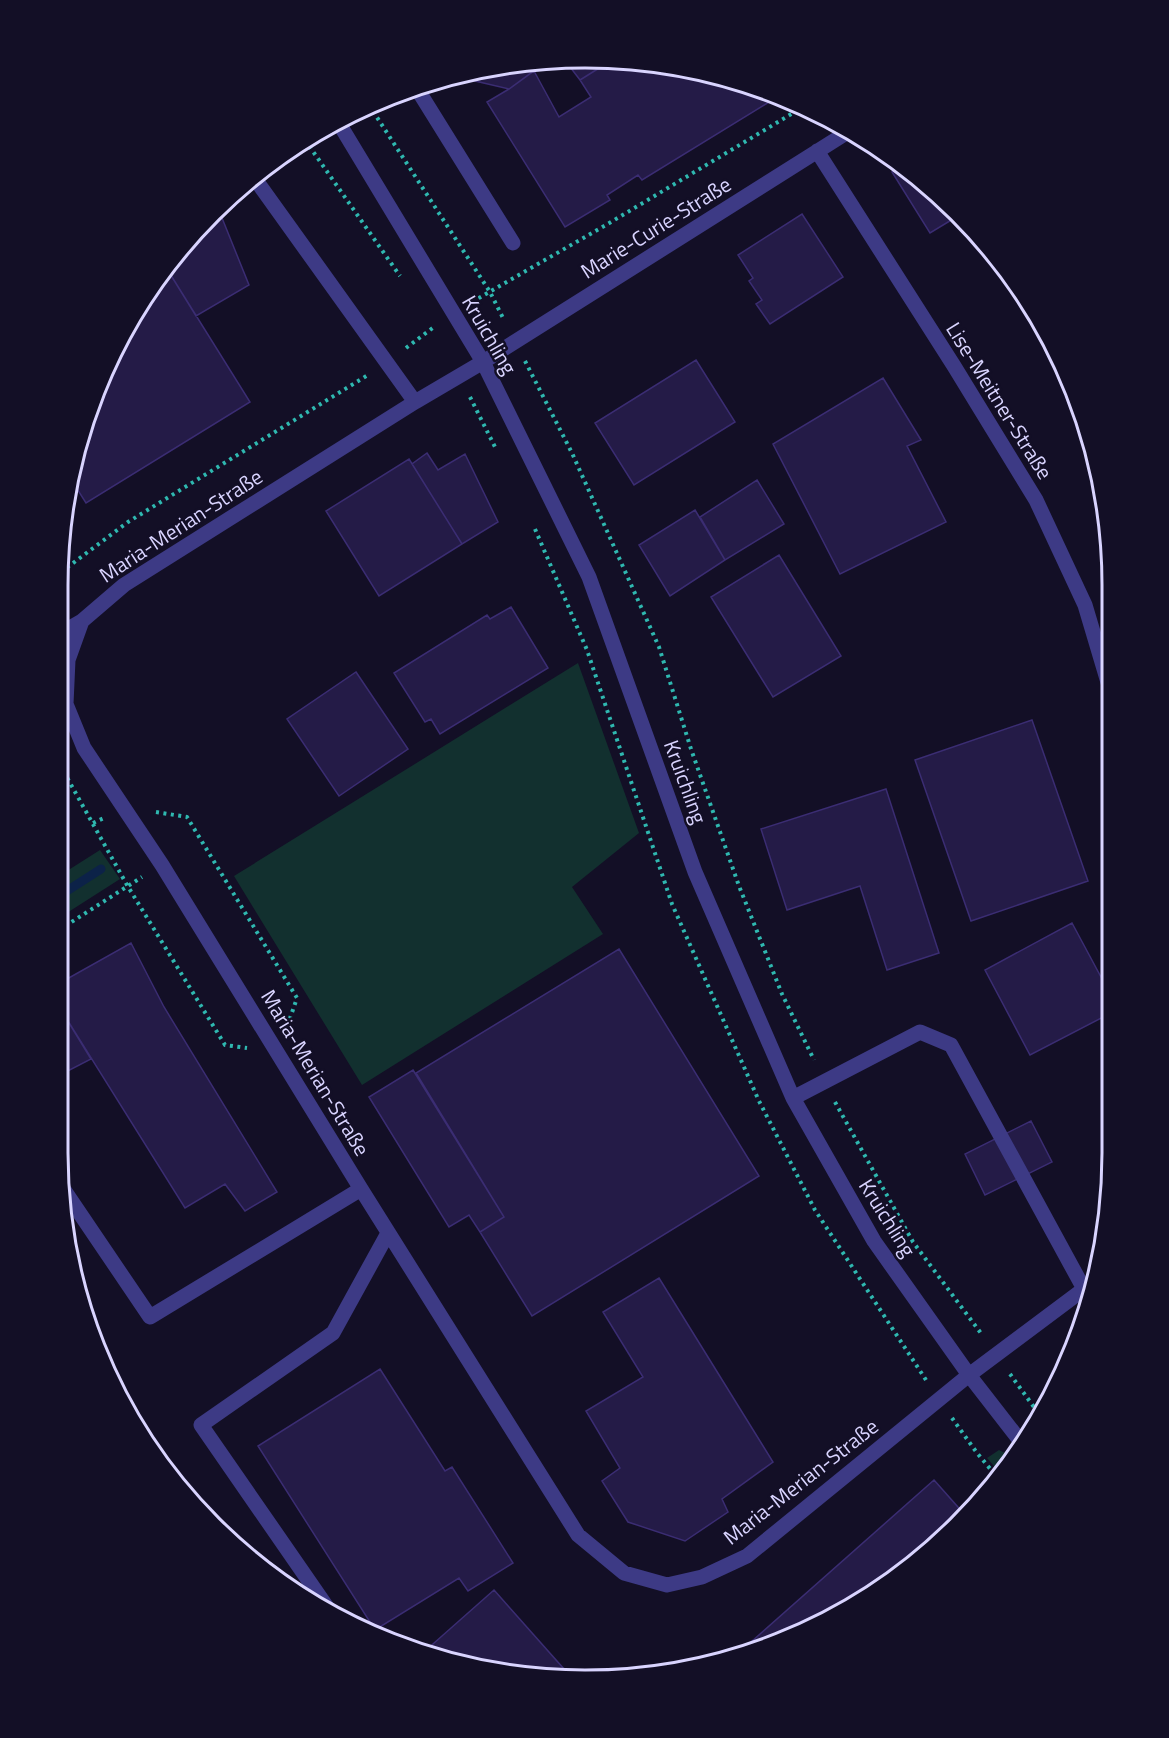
<svg xmlns="http://www.w3.org/2000/svg" width="1169" height="1738" viewBox="0 0 1169 1738" font-family="'Titillium Web',sans-serif">
  <style>
    .green { fill: #12302f }
    .lines { fill: none; stroke-linecap: round; stroke-linejoin: round }
    .stream { stroke: #0c2248; stroke-width: 9 }
    .building { fill: #241b47; stroke: #3b2d73; stroke-width: 1.5 }
    .path { stroke: #2fb8b0; stroke-width: 4; stroke-dasharray: 3 4.5; stroke-linecap: butt }
    .minor { stroke: #3d3a85; stroke-width: 15 }
    .labels { text-anchor: middle; stroke-width: 5; stroke-linejoin: round; paint-order: stroke }
    .street-label { font-size: 21px; fill: #d9d4ff; stroke: #130f26 }
    .rim { fill: none; stroke: #d9d4ff; stroke-width: 3 }
  </style>
  <rect width="100%" height="100%" fill="#130f26"/>
  <!-- green -->
  <path class="green" d="M578 663 639 833 572 887 603 934 362 1085 234 876Z
    M100 850 120 879 59 918V876Z
    M999 1450 1011 1456 1000 1473 987 1458Z"/>
  <g class="lines">
    <!-- stream -->
    <path class="stream" d="M59 896 101 869"/>
  </g>
  <!-- building -->
  <path class="building" d="M551 58 509 89 475 81 461 73Z
    M564 59 612 60 580 80Z
    M612 60 654 62 754 85 779 96 642 180 638 175 607 195 610 200 565 227 487 102 509 89 534 71 559 117 591 97 580 80Z
    M902 166 933 188 958 216 930 233 892 172Z
    M218 208 249 285 196 316 167 269 188 236Z
    M802 214 843 277 770 324 756 304 762 300 749 281 753 278 738 255Z
    M167 269 250 402 86 503 72 481 111 352Z
    M696 360 735 422 634 485 595 423Z
    M883 378 921 440 907 446 946 522 840 574 773 444Z
    M427 453 438 470 465 454 498 522 462 544 412 464Z
    M409 459 462 544 379 596 326 511Z
    M757 480 784 524 725 560 700 517Z
    M695 510 725 560 670 596 639 545Z
    M779 555 841 656 773 697 711 597Z
    M511 607 548 668 440 734 431 719 425 722 394 673 487 615 490 619Z
    M356 672 408 749 339 796 287 719Z
    M1032 720 1088 881 971 921 915 760Z
    M886 789 939 953 887 970 860 886 787 910 761 829Z
    M1072 923 1109 992V1014L1030 1055 985 970Z
    M131 943 164 1007 277 1192 245 1211 225 1184 185 1208 58 1005V984Z
    M619 949 759 1176 532 1316 480 1232 504 1217 416 1073Z
    M58 1005 91 1059 58 1076Z
    M413 1070 504 1217 480 1232 469 1215 449 1227 369 1097Z
    M1031 1121 1052 1162 985 1195 965 1154Z
    M659 1278 773 1462 722 1499 728 1512 685 1541 628 1522 602 1481 620 1468 586 1411 643 1377 603 1312Z
    M380 1369 445 1471 452 1467 513 1563 468 1591 459 1578 375 1630 258 1446Z
    M934 1480 965 1515 848 1610 742 1650Z
    M494 1590 572 1678 550 1680 425 1651Z"/>
  <g class="lines">
    <!-- path -->
    <path class="path" d="M369 105 490 292 504 320
      M305 140 400 276
      M472 302 611 222 803 107
      M406 348 434 327
      M525 361 572 453 659 647 691 749 739 886 782 994 814 1060
      M470 397 496 449
      M535 529 587 650 672 904 759 1101 815 1210 926 1380
      M61 572 128 522 368 375
      M60 765 127 885 225 1045 247 1048
      M156 812 187 817 297 998 288 1024
      M93 823 104 818
      M59 930 142 877
      M835 1102 913 1242 983 1336
      M1010 1374 1039 1414
      M952 1418 977 1453 997 1477"/>
    <!-- minor -->
    <path class="minor" d="M416 87 513 243
      M337 120 483 362 589 577 695 872 793 1098 874 1241 969 1375 1021 1442
      M851 130 483 362 415 402 124 585 82 621 68 660 66 704 84 748 162 865 361 1189 578 1535 624 1573 667 1585 702 1577 747 1556 969 1375 1088 1286
      M817 151 954 366 1036 500 1085 605 1110 689
      M253 176 415 402
      M61 633 82 621
      M793 1098 920 1032 951 1045 1084 1289
      M62 1187 150 1317 361 1189
      M329 1610 201 1425 333 1333 388 1233"/>
  </g>
  <g class="labels">
    <!-- street labels -->
    <g class="street-label">
      <text transform="translate(656 228) rotate(-32)" y="7">Marie-Curie-Straße</text>
      <text transform="translate(489 335) rotate(60)" y="7">Kruichling</text>
      <text transform="translate(999 401) rotate(58)" y="7">Lise-Meitner-Straße</text>
      <text transform="translate(181 526) rotate(-33)" y="7">Maria-Merian-Straße</text>
      <text transform="translate(685 782) rotate(70)" y="7">Kruichling</text>
      <text transform="translate(315 1073) rotate(59)" y="7">Maria-Merian-Straße</text>
      <text transform="translate(887 1218) rotate(58)" y="7">Kruichling</text>
      <text transform="translate(801 1482) rotate(-38)" y="7">Maria-Merian-Straße</text>
    </g>
  </g>
  <!-- crop -->
  <path d="M0 0H1169V1738H0ZM585 68H585A517 517 0 0 1 1102 585V1153A517 517 0 0 1 585 1670H585A517 517 0 0 1 68 1153V585A517 517 0 0 1 585 68Z" fill="#130f26" fill-rule="evenodd"/>
  <path class="rim" d="M585 68H585A517 517 0 0 1 1102 585V1153A517 517 0 0 1 585 1670H585A517 517 0 0 1 68 1153V585A517 517 0 0 1 585 68Z"/>
</svg>
